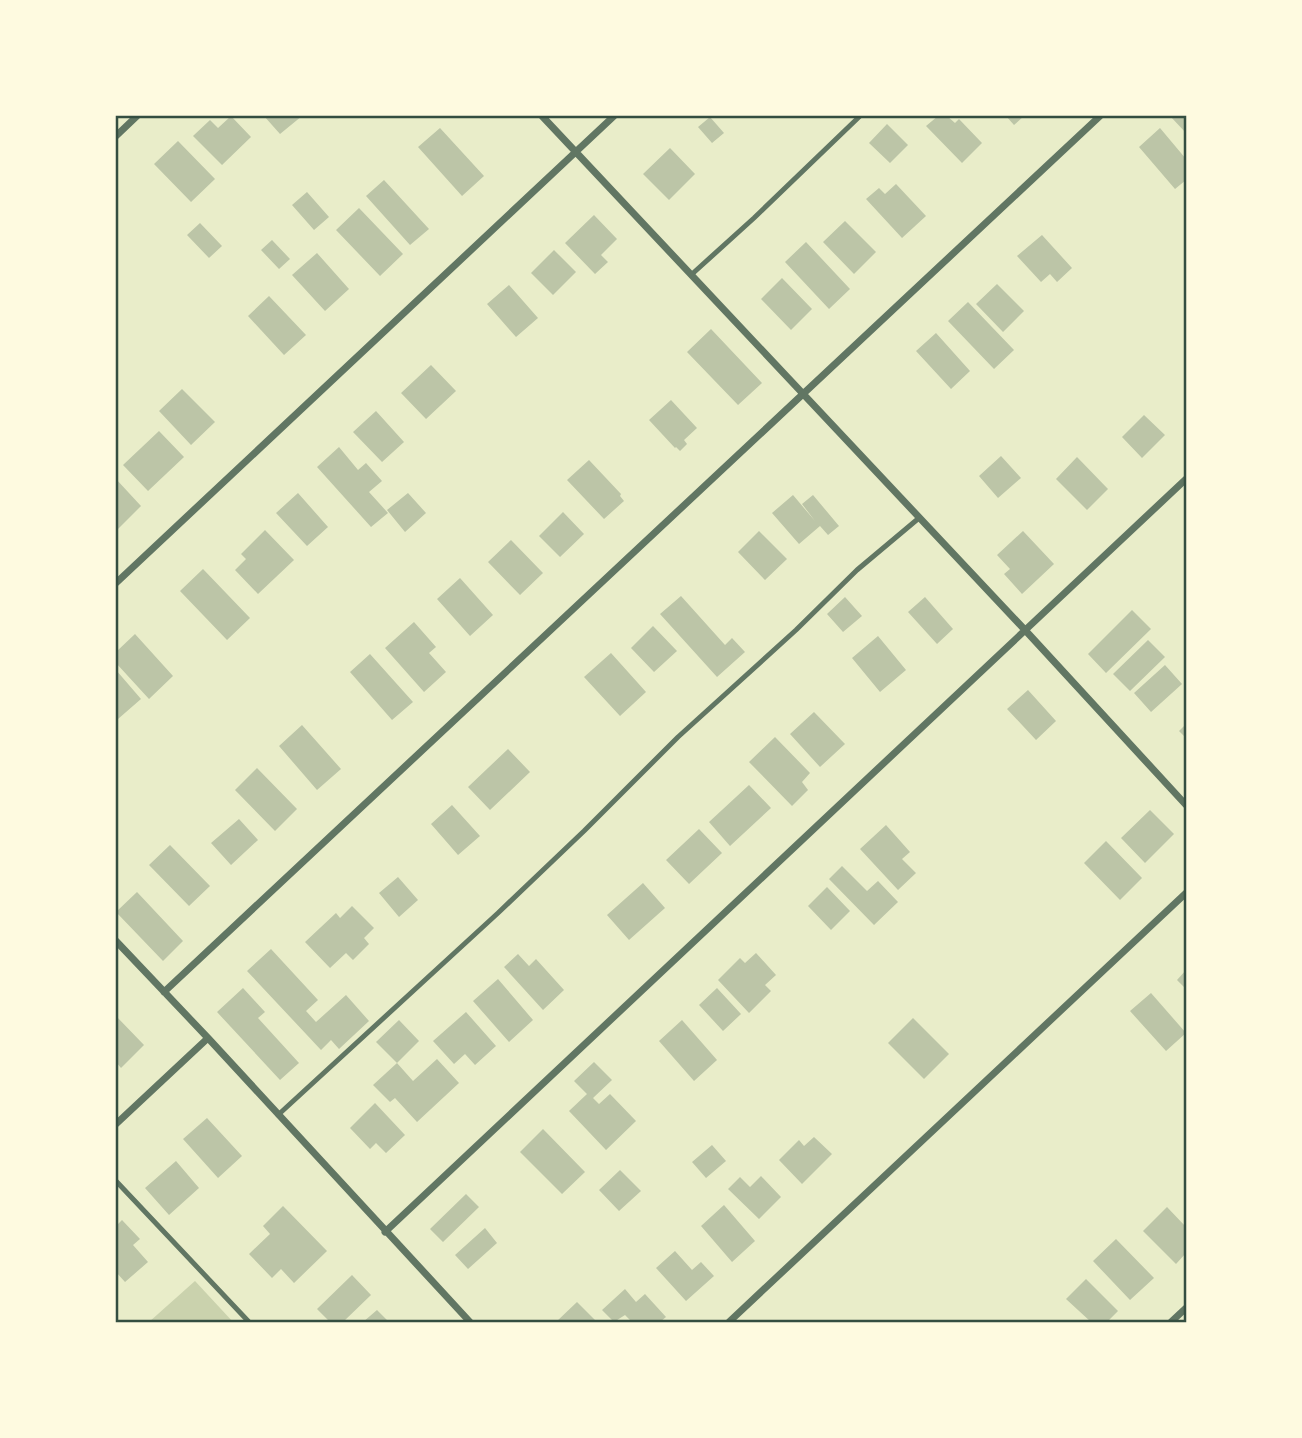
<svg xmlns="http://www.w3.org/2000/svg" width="1302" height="1438" viewBox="0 0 1302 1438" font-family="'Asap Condensed',sans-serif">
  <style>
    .green { fill: #cad2ad }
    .building { fill: #bcc5a7 }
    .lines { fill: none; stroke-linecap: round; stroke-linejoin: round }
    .service { stroke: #617663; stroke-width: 5 }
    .minor { stroke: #617663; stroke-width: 7 }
    .neatline { fill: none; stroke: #344e41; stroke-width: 2.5 }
  </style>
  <rect width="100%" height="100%" fill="#e9edc9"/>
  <!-- green -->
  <path class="green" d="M195 1281 233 1322H149Z"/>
  <!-- building -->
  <path class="building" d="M231 116 251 137 222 165 193 136 210 120 218 128Z
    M264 116H302L280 134Z
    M938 116H947L955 123 959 119 982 143 962 163 926 126Z
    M1006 116H1024L1014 125Z
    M1170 116H1186V133Z
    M710 117 724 133 712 143 698 127Z
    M887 124 908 145 890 163 869 143Z
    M440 128 484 176 462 196 418 147Z
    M1160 128 1186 159V180L1175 189 1139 147Z
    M178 141 215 179 191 202 154 164Z
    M670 148 695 174 669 200 643 174Z
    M384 180 429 229 410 245 366 196Z
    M896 184 926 216 902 238 866 199 879 188 885 194Z
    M307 192 329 217 314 230 292 205Z
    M359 208 403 254 380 276 336 230Z
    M594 215 617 239 601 255 608 262 595 274 565 243Z
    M845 221 876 252 854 274 823 242Z
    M200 223 222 246 209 258 187 235Z
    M1042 235 1072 268 1057 282 1050 274 1041 282 1017 256Z
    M272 240 290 259 279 269 261 250Z
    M806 242 850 289 829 309 785 262Z
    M554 250 576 272 553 295 531 273Z
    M317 253 349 289 325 311 292 275Z
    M782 278 812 309 791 330 761 299Z
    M997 284 1024 311 1003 332 976 304Z
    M509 285 538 318 516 337 487 304Z
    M269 296 306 335 284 355 248 316Z
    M968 302 1014 350 994 369 948 321Z
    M711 329 762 383 738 405 687 352Z
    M936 333 970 371 951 389 916 351Z
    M431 365 456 391 426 419 401 393Z
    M182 389 215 422 191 445 159 411Z
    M671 400 697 428 684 440 687 444 680 451 676 447 675 448 649 420Z
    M376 411 404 442 382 462 353 432Z
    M1144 415 1165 435 1142 458 1122 437Z
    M159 431 184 457 148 491 123 465Z
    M339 447 358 470 366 463 382 481 369 492 388 513 371 527 317 467Z
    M1001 456 1021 478 998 498 979 476Z
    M1077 457 1108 489 1087 510 1056 479Z
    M589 460 621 494 620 496 624 501 604 519 567 480Z
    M116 479 141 506 116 531Z
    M298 493 328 527 307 546 276 513Z
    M408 493 426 513 405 532 387 510Z
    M793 495 815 521 802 504 813 495 839 526 828 535 820 526 799 544 772 513Z
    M563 512 584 534 560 557 539 536Z
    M265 530 294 560 258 594 235 570 246 559 241 554Z
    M759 531 787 559 765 580 738 552Z
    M1023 531 1054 564 1022 594 1004 574 1010 569 997 555Z
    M511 540 543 573 520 595 488 562Z
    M203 569 250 618 227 640 180 591Z
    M460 578 493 615 470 636 437 599Z
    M681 596 725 645 732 638 745 652 717 677 660 614Z
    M845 597 862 616 843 632 827 614Z
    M925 597 953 629 937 644 908 612Z
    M1132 610 1151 629 1106 673 1088 654Z
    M414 622 436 647 429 653 446 672 424 692 385 648Z
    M653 626 677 651 654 672 631 648Z
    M135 634 173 676 149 699 116 663V652Z
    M878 636 906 670 880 692 852 658Z
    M1148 640 1165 657 1130 691 1113 674Z
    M611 653 646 692 620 716 584 677Z
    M370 654 413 702 392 720 350 672Z
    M1165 665 1182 684 1151 712 1134 693Z
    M116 670 141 699 118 719 116 716Z
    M1028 690 1056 721 1036 740 1007 709Z
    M814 712 845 744 820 767 790 734Z
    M1186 724V738L1179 731Z
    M302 725 341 769 317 790 279 746Z
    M775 737 810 773 802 782 808 790 792 806 749 762Z
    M508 749 530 772 490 810 468 787Z
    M257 768 297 809 275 831 235 790Z
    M749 785 771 808 730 846 709 822Z
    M452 805 480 836 458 855 431 824Z
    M1150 810 1174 834 1145 863 1121 838Z
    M239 819 258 840 231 865 211 843Z
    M886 825 910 852 902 859 916 873 898 890 860 849Z
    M699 829 722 853 689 884 666 860Z
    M1106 841 1142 878 1120 900 1084 863Z
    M170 845 210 886 189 906 149 865Z
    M842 866 867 891 878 881 898 902 874 925 829 879Z
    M398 877 418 900 399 917 379 893Z
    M643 883 665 908 629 940 607 915Z
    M827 887 850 911 831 930 808 906Z
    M137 892 183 941 163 961 116 912Z
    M352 906 374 928 364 938 369 944 353 960 346 953 330 968 305 942 336 913 340 918Z
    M271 949 318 1000 306 1011 316 1022 346 995 369 1021 339 1049 331 1040 321 1050 247 971Z
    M756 953 776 975 765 985 771 991 749 1013 718 980 740 958 745 963Z
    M518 954 529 966 536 959 564 990 543 1010 504 967Z
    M1186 970V989L1177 980Z
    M498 979 533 1020 509 1042 473 1001Z
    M243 988 265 1012 258 1018 299 1063 280 1080 217 1012Z
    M717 988 741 1014 723 1031 699 1005Z
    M1151 993 1186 1033 1166 1051 1130 1011Z
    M466 1012 496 1046 475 1065 465 1054 454 1064 433 1041Z
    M116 1016 144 1045 121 1068 116 1062Z
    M913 1018 949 1054 924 1079 888 1043Z
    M399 1020 419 1041 397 1063 376 1042Z
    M682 1020 717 1060 694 1081 659 1041Z
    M437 1059 459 1083 417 1122 395 1098 390 1102 373 1085 397 1063 413 1081Z
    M594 1062 612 1080 593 1098 599 1104 610 1094 636 1121 606 1150 569 1111 587 1094 574 1081Z
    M375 1103 405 1135 386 1153 376 1143 370 1149 350 1128Z
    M207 1118 242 1156 218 1178 183 1139Z
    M543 1129 585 1172 562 1194 520 1152Z
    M814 1137 832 1154 802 1184 779 1160 799 1140 804 1146Z
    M712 1145 726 1161 706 1178 692 1162Z
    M176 1161 199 1188 169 1215 145 1188Z
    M620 1170 641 1191 619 1211 599 1190Z
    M761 1176 781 1197 759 1219 728 1189 740 1177 750 1187Z
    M466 1194 479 1207 443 1242 430 1229Z
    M724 1205 755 1241 732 1262 701 1226Z
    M283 1206 327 1251 294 1283 281 1269 272 1278 249 1254 270 1234 263 1226Z
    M1167 1207 1186 1227V1253L1176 1264 1143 1231Z
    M122 1220 140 1239 133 1245 148 1262 125 1282 116 1272V1226Z
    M485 1228 497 1243 468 1269 455 1255Z
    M1116 1239 1154 1278 1130 1300 1093 1261Z
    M675 1251 692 1270 701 1262 714 1276 686 1301 656 1268Z
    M352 1275 371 1295 343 1322H330L317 1309Z
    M1086 1279 1118 1311 1107 1322H1091L1066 1299Z
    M625 1289 636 1302 645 1294 666 1317 660 1322H632L625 1315 614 1322 602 1310Z
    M577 1302 597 1322H556Z
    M377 1310 389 1322H363Z"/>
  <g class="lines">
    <!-- service -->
    <path class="service" d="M691 275 754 218 860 116
      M278 1115 498 913 584 831 678 737 796 630 857 570 919 518
      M116 1181 249 1322"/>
    <!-- minor -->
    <path class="minor" d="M542 116 1025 630 1186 805
      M116 136 137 116
      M116 583 614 116
      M116 941 208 1038 470 1322
      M164 992 1100 116
      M116 1124 208 1038
      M385 1232 1186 479
      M729 1322 1186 893
      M1171 1322 1186 1308"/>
  </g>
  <!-- border -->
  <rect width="1302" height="1438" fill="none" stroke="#fefae0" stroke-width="234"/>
  <rect x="117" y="117" width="1068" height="1204" class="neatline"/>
</svg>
